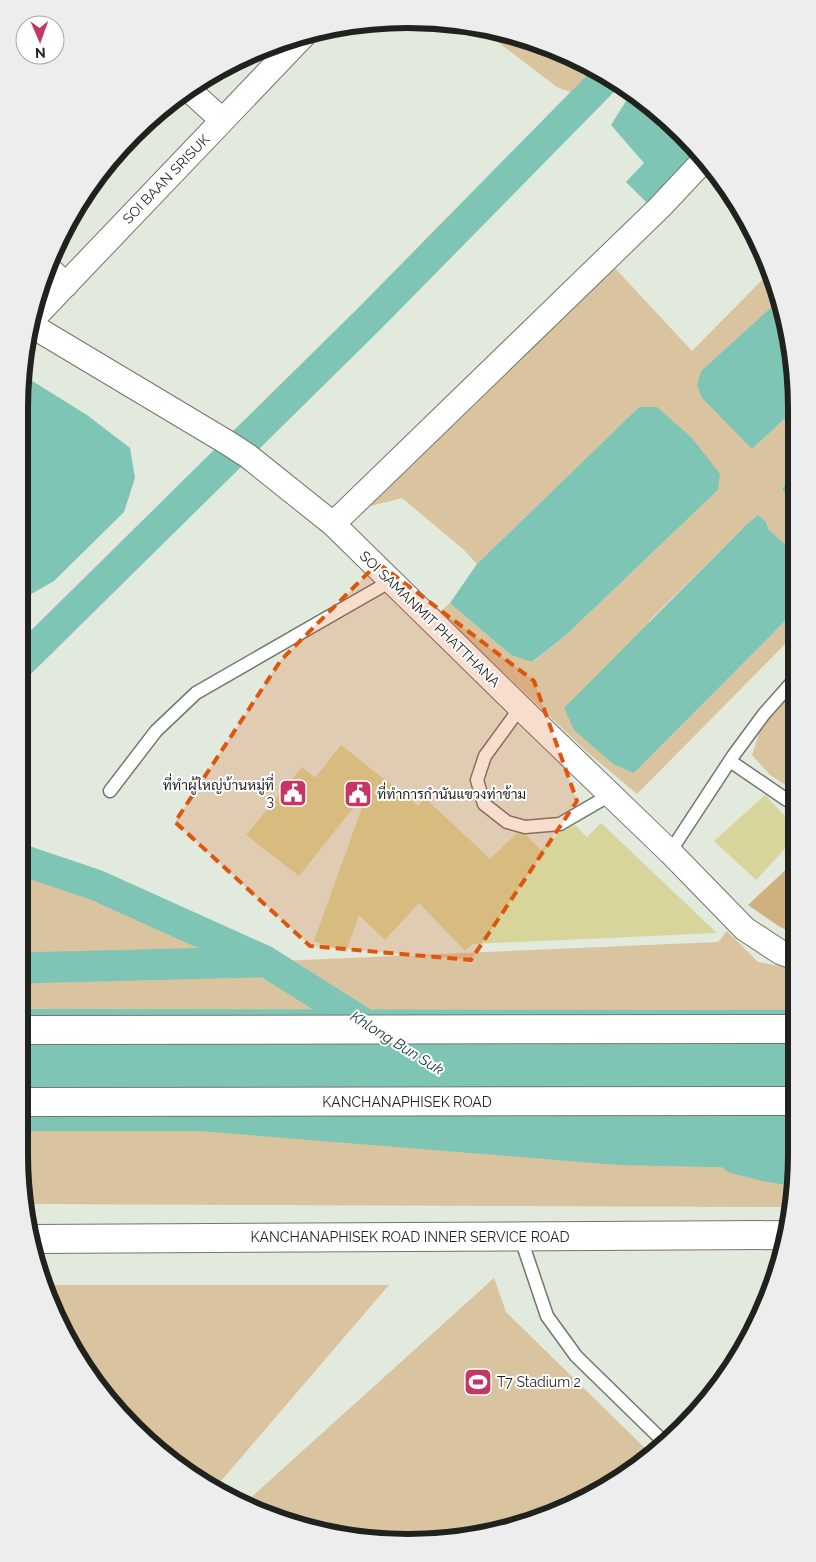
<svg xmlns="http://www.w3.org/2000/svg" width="816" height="1562" viewBox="0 0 816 1562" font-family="Raleway,Sarabun,sans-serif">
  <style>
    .green { fill: #dac49f }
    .forest { fill: #ceb17f }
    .water { fill: #7fc5b6 }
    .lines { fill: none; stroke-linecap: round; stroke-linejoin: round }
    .canal { stroke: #7fc5b6; stroke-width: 31 }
    .building { fill: #d8d59c }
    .service-casing { stroke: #71776c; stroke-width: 15 }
    .minor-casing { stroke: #71776c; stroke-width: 26 }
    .secondary-casing { stroke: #71776c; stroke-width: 30 }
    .motorway-casing { stroke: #71776c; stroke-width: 30 }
    .service { stroke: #fff; stroke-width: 12 }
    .minor { stroke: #fff; stroke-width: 24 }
    .secondary { stroke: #fff; stroke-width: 28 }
    .motorway { stroke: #fff; stroke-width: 28 }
    .marked { fill: #de560d; fill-opacity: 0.2; stroke: #de560d; stroke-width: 4; stroke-dasharray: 10 6; stroke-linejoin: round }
    .labels { text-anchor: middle; stroke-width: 4; stroke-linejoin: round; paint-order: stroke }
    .street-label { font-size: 14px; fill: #1f221d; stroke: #fff }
    .poi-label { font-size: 14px; fill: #1f221d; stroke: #fff; text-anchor: start }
    .water-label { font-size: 15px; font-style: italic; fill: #183a33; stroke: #fff }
    .rim { fill: none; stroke: #1f221d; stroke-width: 6 }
  </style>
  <rect width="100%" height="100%" fill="#e2e9dd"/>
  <!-- green -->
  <path class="green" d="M478 27 509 32 580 59 601 73 581 96 557 87Z
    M613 266 692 351 771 271 779 300 701 371 752 449 794 410V476L782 488 794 516V552L769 530 766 522 757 516 747 524 649 621 634 773 795 611V634L637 794 587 752 440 612 450 603 511 655 533 662 565 636 718 490 639 407 477 564 463 549 402 498 363 508Z
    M795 686V791L770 775 752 755 762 725Z
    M19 846 105 877 280 961 718 942 727 931 758 962 796 969V1179L792 1207 27 1204 19 1154Z
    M494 1278 506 1312 650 1453 580 1503 509 1530 434 1542 308 1530 246 1502Z
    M43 1285H389L215 1488 192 1478 99 1391Z"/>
  <!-- forest -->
  <path class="forest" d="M795 861 796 934 780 927 748 905Z"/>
  <!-- water -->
  <path class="water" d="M631 93 664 115 699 152 648 204 626 182 644 163 611 125Z
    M779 300 794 357V410L752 449 702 398 697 385 701 371Z
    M21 374 87 415 130 448 135 478 124 512 54 581 19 601 20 383Z
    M639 407H657L692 438 720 474 718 490 565 636 532 662 511 655 450 603 477 564Z
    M794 476V516L782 488Z
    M758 515 766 522 769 530 794 552 795 611 634 773 613 764 574 730 564 708 747 524Z
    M19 1009 796 1010V1169L619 1165 199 1131H19Z"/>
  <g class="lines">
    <!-- canal -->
    <path class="canal" d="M19 664 371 317 607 77
      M19 859 96 885 265 961 379 1033
      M19 968 258 962
      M735 1158 766 1166 796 1171"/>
  </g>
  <!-- building -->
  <path class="building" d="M341 745 418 806 425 798 490 859 517 833 526 835 541 850 560 832 575 825 587 837 601 823 717 933 472 944 465 951 419 903 385 940 359 915 346 952 314 941 369 788 299 876 246 835 302 767 315 778Z
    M765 795 795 827V838L756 880 714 841Z"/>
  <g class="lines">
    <defs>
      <path id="service" d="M520 708 485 756 477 780 484 804 507 822 525 827 560 824 610 795
        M730 761 787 800 795 799
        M110 791 156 731 196 693 391 581
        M670 852 733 756 764 714 795 679
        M520 1236 547 1316 576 1356 665 1443"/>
      <path id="minor" d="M188 89 222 120
        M47 267 66 285
        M29 323 304 35
        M29 324 228 443 248 456 333 524 533 720 670 852 745 929 780 952 796 958
        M333 524 660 207 705 159"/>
      <path id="secondary" d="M33 1239 787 1235"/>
      <path id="motorway" d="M19 1030 796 1029
        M19 1102 796 1101"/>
    </defs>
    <!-- service casing -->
    <use href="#service" class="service-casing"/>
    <!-- minor casing -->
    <use href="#minor" class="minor-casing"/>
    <!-- secondary casing -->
    <use href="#secondary" class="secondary-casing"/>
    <!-- motorway casing -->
    <use href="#motorway" class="motorway-casing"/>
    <!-- service -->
    <use href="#service" class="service"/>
    <!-- minor -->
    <use href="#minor" class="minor"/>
    <!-- secondary -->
    <use href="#secondary" class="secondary"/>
    <!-- motorway -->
    <use href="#motorway" class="motorway"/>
  </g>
  <!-- marked area -->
  <path class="marked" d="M378 563 534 681 577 801 471 960 310 946 175 822 281 660Z"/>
  <!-- icons -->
  <defs>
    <symbol id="civic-square" viewBox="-11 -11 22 22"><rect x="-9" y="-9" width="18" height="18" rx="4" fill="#c53762" stroke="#fff"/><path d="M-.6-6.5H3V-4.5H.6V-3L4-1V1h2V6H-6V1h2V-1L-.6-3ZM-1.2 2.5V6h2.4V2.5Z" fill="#fff"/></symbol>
    <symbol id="stadium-square" viewBox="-11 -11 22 22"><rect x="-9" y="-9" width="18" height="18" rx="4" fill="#c53762" stroke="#fff"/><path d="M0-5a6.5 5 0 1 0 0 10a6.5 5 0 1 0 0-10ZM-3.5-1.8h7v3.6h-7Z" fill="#fff"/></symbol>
  </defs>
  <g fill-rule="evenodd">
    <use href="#civic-square" x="277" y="777" width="32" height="32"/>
    <use href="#civic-square" x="342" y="778" width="32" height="32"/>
    <use href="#stadium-square" x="462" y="1366" width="32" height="32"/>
  </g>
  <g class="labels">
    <!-- street labels -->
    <g class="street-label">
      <text transform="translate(166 179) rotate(-46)" y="5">SOI BAAN SRISUK</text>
      <text transform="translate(430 619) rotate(44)" y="5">SOI SAMANMIT PHATTHANA</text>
      <text x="407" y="1107">KANCHANAPHISEK ROAD</text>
      <text x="410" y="1242">KANCHANAPHISEK ROAD INNER SERVICE ROAD</text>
    </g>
    <!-- poi labels -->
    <g class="poi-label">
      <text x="274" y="790" text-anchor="end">ที่ทำผู้ใหญ่บ้านหมู่ที่<tspan x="274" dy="16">3</tspan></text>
      <text x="377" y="799">ที่ทำการกำนันแขวงท่าข้าม</text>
      <text x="497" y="1387">T7 Stadium 2</text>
    </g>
    <!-- water labels -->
    <g class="water-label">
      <text transform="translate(397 1043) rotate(32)" y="5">Khlong Bun Suk</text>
    </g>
  </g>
  <!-- crop -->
  <path d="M0 0H816V1562H0ZM408 28H408A380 380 0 0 1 788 408V1154A380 380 0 0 1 408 1534H408A380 380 0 0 1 28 1154V408A380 380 0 0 1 408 28Z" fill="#ededed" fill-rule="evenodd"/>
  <path class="rim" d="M408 28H408A380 380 0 0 1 788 408V1154A380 380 0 0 1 408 1534H408A380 380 0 0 1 28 1154V408A380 380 0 0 1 408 28Z"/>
  <!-- north arrow -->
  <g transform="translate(40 40) rotate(178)"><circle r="24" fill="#ffffff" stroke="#a5a7a5"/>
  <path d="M0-4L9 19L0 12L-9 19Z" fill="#c53762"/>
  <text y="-8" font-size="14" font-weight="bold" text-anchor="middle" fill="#1f221d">N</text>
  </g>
</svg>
